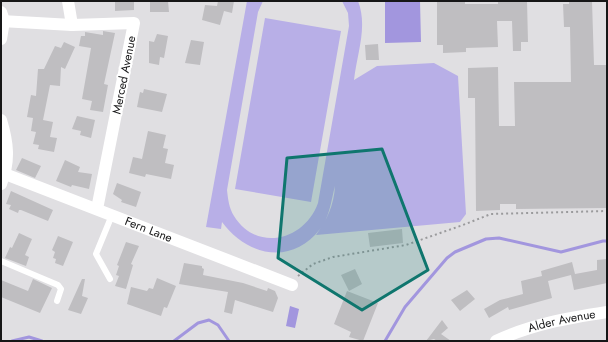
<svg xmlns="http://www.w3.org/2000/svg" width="608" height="342" viewBox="0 0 608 342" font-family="Jost,sans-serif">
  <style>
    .green { fill: #b8afe7 }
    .water { fill: #a296de }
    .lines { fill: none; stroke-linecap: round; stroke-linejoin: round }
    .stream { stroke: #a296de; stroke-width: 3 }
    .building { fill: #bfbec1 }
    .path { stroke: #9a9a9c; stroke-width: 2; stroke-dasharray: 2 3; stroke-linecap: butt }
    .lane { stroke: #fff; stroke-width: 6 }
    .street { stroke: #fff; stroke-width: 12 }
    .marked { fill: #0f766e; fill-opacity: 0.2; stroke: #0f766e; stroke-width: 3; stroke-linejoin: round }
    .labels { text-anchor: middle; stroke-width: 4; stroke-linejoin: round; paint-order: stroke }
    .street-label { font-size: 12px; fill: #161617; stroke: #fff }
  </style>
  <rect width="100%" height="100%" fill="#e0dfe2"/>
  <!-- green -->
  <path class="green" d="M247 1H263L258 12 227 190C228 199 229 208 234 216 257 253 305 240 318 203L349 26 348 13 342 1H358C368 27 357 53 354 80L377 66 434 63 458 76 466 214 460 222 316 235C327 220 334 205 335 186 331 201 330 216 320 229 292 266 247 256 222 222L221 229 206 227Z
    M265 18 341 31 311 202 235 189Z"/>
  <!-- water -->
  <path class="water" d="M385 1H420L421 42 385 43Z
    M290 306 299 309 295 328 286 326Z"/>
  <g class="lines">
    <!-- stream -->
    <path class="stream" d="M12 341 29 337 42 341
      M174 341 198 323 209 320 218 325 229 341
      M385 341 405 307 447 258 455 252 486 239 499 238 561 252 603 241H607"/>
  </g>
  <!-- building -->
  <path class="building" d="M115 1H134V10L115 11Z
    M150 1H168L169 12H150Z
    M218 1H234L232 13 224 11 220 25 202 20 205 5 217 6Z
    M437 1H465V4H498V1H527L528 42H521V51H513L512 21H497L498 47 466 48V52L443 53V45H437Z
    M569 1H592L594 65H607V208L516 209V204H500V210L476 211 475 98H468V68L498 67 499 126H515L514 82H571L570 27H564L563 4H569Z
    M103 31 115 33 104 84 108 85 103 112 90 110 92 101 82 99 91 48 79 46 81 36H85V32L103 35Z
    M157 34 168 36 164 58 160 57 159 65 149 63V41L154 42Z
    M191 40 204 42 200 65 185 63Z
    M64 42 75 47 65 69 61 67 60 86 50 85 43 120 53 122 50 137 57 138 54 152 38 149 39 145 33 144 36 132 31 131 33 118 27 117 31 95 36 96 38 69H44L55 46 61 48Z
    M378 44 379 60H366L365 45Z
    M144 89 167 94 162 112 137 107 140 92 143 93Z
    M77 116 95 120 91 138 80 135 81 131 72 129Z
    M148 131 166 135 163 148 168 149 165 163 174 165 171 179 146 174 145 177 129 173 133 157 142 159Z
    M22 158 41 166 35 178 16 170Z
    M65 160 80 167 78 172 92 174 89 189 72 185 71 187 56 181Z
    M117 183 141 192 136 207 121 202 122 200 113 194Z
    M11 191 53 210 48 221 21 210H19L18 213 9 209 11 205 6 204Z
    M402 229 403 243 370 247 368 233Z
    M19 233 32 239 25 255 29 257 26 266 5 258 10 247 12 248Z
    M58 236 73 242 63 266 55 263 56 259 53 258 55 252 52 250Z
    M126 242 139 246 131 264 133 265 126 289 115 286 119 276 116 275 119 266 117 265Z
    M607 259V283L574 290 571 275 548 281 552 298 509 310 508 307 489 318 484 309 500 300 523 294 521 281 542 276 541 271 572 262 575 274 597 270V260Z
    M184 263 202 266V268L204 269 203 275 243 283 267 291 268 288 275 291 278 298 273 312 235 300 232 314 224 312 228 292 179 284Z
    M355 269 362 284 349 291 341 275Z
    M157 278 176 286 167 308 164 307 161 316 127 304 131 287 147 291 149 288 153 289Z
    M33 279 52 288 40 313 1 297V280L28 291Z
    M82 279H85L82 296 88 298 81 314 68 310Z
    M467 290 475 299 460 311 451 300Z
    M347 291 378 303 363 341 349 337 351 332 334 324Z
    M442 320 448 328 441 334 451 341H437L434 339 426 341Z"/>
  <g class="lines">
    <!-- path -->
    <path class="path" d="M298 276 313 264 333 257 406 245 463 225 491 214 607 211"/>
    <!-- lane -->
    <path class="lane" d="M1 261 58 285 61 289 57 301
      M110 279 96 254 112 215"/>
    <!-- street -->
    <g class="street">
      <path d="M68 1 72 25"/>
      <path d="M1 12 4 21 1 39"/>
      <path d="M1 21 72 25 134 23 97 209"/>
      <path d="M1 120C8 143 10 161 1 184"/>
      <path id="s1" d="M5 174 292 285"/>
      <path id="s2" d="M496 341C532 324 568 318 607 312"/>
    </g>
  </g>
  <!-- marked area -->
  <path class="marked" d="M382 149 428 270 362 310 278 258 287 158Z"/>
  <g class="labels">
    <!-- street labels -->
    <g class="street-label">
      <text transform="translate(124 75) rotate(-79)" y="4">Merced Avenue</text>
      <text dy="4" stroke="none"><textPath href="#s1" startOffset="154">Fern Lane</textPath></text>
      <text dy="4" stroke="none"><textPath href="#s2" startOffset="69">Alder Avenue</textPath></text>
    </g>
  </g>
  <!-- border -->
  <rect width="608" height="342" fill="none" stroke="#161617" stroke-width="4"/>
</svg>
